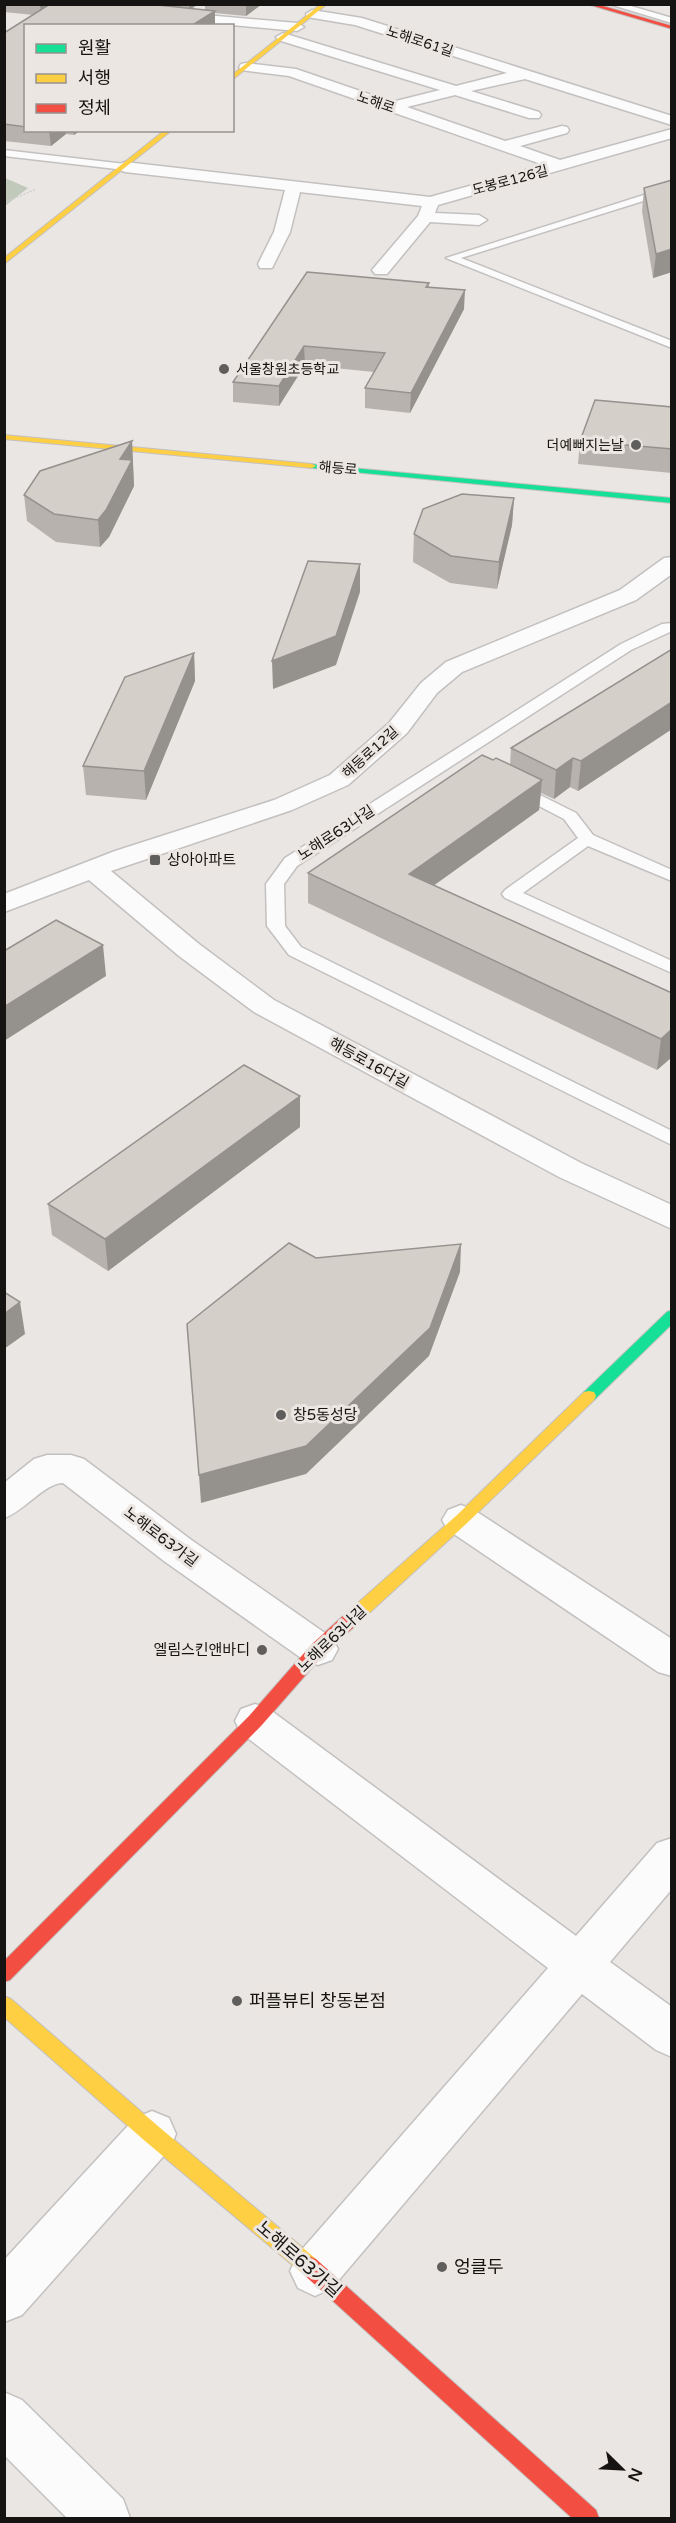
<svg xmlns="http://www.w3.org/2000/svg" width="676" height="2523" viewBox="0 0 676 2523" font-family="'Varela Round','Noto Sans KR',sans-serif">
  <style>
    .forest { fill: #c0c9ba }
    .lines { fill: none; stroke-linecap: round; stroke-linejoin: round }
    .lane-casing { stroke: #c3c1c0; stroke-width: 3 }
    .street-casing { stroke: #c3c1c0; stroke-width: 3 }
    .fast-casing { stroke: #c3c1c0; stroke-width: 2 }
    .slow-casing { stroke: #c3c1c0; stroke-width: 2 }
    .jam-casing { stroke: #c3c1c0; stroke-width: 2 }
    .path { stroke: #d1d1d0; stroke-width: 1.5; stroke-dasharray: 2 1.5; stroke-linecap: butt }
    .lane { fill: #fcfbfb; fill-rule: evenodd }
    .street { fill: #fcfbfb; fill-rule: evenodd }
    .fast { fill: #16e098; fill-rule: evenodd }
    .slow { fill: #ffcf43; fill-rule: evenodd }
    .jam { fill: #f24e42; fill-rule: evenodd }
    .wall { fill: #b7b2ae }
    .shaded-wall { fill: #95918d }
    .building { fill: #d5cfca; stroke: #95918d; stroke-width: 1.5 }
    .poi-dot { fill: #605e5c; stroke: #ebe6e2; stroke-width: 2 }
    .labels { text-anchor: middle; stroke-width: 6; stroke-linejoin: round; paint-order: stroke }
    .far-street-label { font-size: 14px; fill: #161412; stroke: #ebe6e2 }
    .far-poi-label { font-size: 14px; fill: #161412; stroke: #ebe6e2; text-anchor: start }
    .street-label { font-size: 15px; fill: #161412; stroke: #ebe6e2 }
    .poi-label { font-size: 15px; fill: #161412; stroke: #ebe6e2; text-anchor: start }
    .near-poi-label { font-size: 18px; fill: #161412; stroke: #ebe6e2; text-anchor: start }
    .near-street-label { font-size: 18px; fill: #161412; stroke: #ebe6e2 }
  </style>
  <rect width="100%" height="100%" fill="#e9e6e4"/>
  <!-- forest -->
  <path class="forest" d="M5 178 28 188 5 206Z"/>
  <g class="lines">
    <defs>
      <path id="lane" d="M609 4H624L672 18V23Z
        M4 150 125 164 130 167 125 170 4 156Z
        M672 186V192L461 258 672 341V348L446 258Z
        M672 623V631L631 650 297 866 284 884 285 926 301 947 672 1131V1145L289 955 267 926 266 884 285 858 621 644 662 624Z
        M516 783 576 813 593 835 672 870V881L588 846 523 893 672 961V973L505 898 502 894 505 890 578 838 564 819 510 791 508 788Z"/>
      <path id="street" d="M312 10 362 18 672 116V125L525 79 471 91 539 112 541 115 539 118H529L455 95 407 107 505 141 562 126 567 127 569 130 567 133 520 146 560 160 672 129V138L438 205 435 213 479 215 487 220 479 225 430 222 387 274H375L372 270 418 216 422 206 300 192 290 232 272 268H260L258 264 274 232 285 190 125 172 120 170 117 167 120 164 125 162 430 197 544 165 289 76 241 70 239 67 241 64 246 63 296 69 392 102 440 90 278 40 276 37 283 33 456 86 507 73 355 25 307 17 306 14Z
        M171 12 297 23 304 27 297 31 166 19 165 16Z
        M672 557V574L636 600 462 672 437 693 407 733 348 785 292 810 111 871 199 944 274 1000 581 1163 672 1205V1229L559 1177 254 1012 179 956 89 880 4 912V894L115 851 274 800 330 775 389 723 421 683 446 662 620 590 664 558Z
        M47 1455H71L84 1459 190 1539 332 1638 338 1649 332 1660 318 1665 304 1660 164 1561 63 1483C44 1483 25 1511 4 1518V1483L34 1459Z
        M461 1505 474 1510 672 1639V1676L658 1672 448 1530 442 1520 448 1510Z
        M255 1704 269 1709 576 1936 657 1843 672 1838V1889L610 1962 672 2007V2057L656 2050 582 1994 332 2288 315 2296 298 2288 290 2271 298 2254 548 1968 241 1733 235 1721 241 1709Z
        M152 2111 169 2118 176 2134 169 2150 22 2315 4 2322V2260L135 2118Z
        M4 2392 22 2400 123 2499 130 2518H67L4 2455Z"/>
      <path id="fast" d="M309 464 672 498V503L312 468H309Z
        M672 1310V1324L594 1400H584L582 1396 584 1392 667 1312Z"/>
      <path id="slow" d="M321 4H327L232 80V75Z
        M165 130H172L4 264V258Z
        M4 435 312 464 316 466 312 468 4 439Z
        M589 1391 594 1392 596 1396 594 1400 466 1524 355 1626 349 1627 343 1626 341 1621 343 1616 456 1516 584 1392Z
        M4 1996 11 1999 159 2127 316 2259 319 2266 316 2273 309 2276 302 2273 145 2141 4 2017Z"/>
      <path id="jam" d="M596 4 672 26V29L587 4Z
        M349 1615 355 1616 357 1621 355 1626 324 1654 261 1726 10 1980 4 1982V1961L249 1716 312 1644 343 1616Z
        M309 2256 316 2259 596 2510 599 2518H572L302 2273 299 2266 302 2259Z"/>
    </defs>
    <!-- lane casing -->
    <use href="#lane" class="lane-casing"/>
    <!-- street casing -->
    <use href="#street" class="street-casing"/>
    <!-- fast casing -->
    <use href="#fast" class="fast-casing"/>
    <!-- slow casing -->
    <use href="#slow" class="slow-casing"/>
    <!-- jam casing -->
    <use href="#jam" class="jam-casing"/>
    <!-- path -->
    <path class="path" d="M4 203 36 189"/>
    <!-- lane -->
    <use href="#lane" class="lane"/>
    <!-- street -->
    <use href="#street" class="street"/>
    <!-- fast -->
    <use href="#fast" class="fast"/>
    <!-- slow -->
    <use href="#slow" class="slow"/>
    <!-- jam -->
    <use href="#jam" class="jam"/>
  </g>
  <!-- wall -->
  <path class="wall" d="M4 4H48V6L50 4H198L192 9 205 10V4H262L246 16 215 13V26H26V130H81L74 135 66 134 51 146 4 141V33L34 15 4 12Z
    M672 180V272L653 278 642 211 644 188Z
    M429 283V287L464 309 410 413 365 408V388L374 372 305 365 279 406 233 402V382Z
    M672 407V473L578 464 580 441Z
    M132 441 134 486 109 537 100 547 56 542 27 521 24 495Z
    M514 498 512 525 497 589 450 583 413 562 414 534Z
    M672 649V729L578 791 570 787 554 799 541 793 539 810 434 885 672 993V1057L657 1070 308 903V873L493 760 510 765 511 748Z
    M194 653 195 681 146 800 86 795 83 766Z
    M300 1127 108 1271 52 1235 48 1204Z"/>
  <!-- shaded-wall -->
  <path class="shaded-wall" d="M40 4H48L49 10 41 15Z
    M189 4H198L189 10Z
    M246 4H262L246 16Z
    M215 11V26H191Z
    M49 130H66V134L51 146Z
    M74 130H81L74 135Z
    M672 249V272L653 278 656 254Z
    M465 290 464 309 410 413 411 393Z
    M304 346 305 365 279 406V386Z
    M132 441 134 486 109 537 100 547 98 520 120 459Z
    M514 498 512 525 497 589 499 562Z
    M360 564V592L336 665 273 689 272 661Z
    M194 653 195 681 146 800 144 771Z
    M672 702V729L578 791 581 761Z
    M573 758 570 787 554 799 556 770Z
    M542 780 539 810 408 904 409 874Z
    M103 945 106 976 4 1041V1007Z
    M672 1029V1057L657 1070 661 1039Z
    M300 1096V1127L108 1271 105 1239Z
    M461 1244 460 1272 429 1356 306 1474 201 1503 199 1475Z
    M20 1302 25 1334 4 1349V1314Z"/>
  <!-- building -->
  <path class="building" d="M50 4H148L215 11 191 26H26V127L4 124V33Z
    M672 180V249L656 254 644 188Z
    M307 272 429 283 426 287 465 290 411 393 365 388 385 353 304 346 279 386 233 382Z
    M595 400 672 407V449L580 441Z
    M132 441 120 459 132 460 106 510 98 520 54 514 24 495 40 471Z
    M462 494 514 498 499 562 451 556 414 534 423 509Z
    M308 561 360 564 336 636 272 661Z
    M672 649V702L581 761 573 758 556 770 511 748Z
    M194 653 144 771 83 766 125 677Z
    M482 755 493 760 496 758 542 780 409 874 672 993V1029L661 1039 308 873Z
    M56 920 103 945 4 1007V951Z
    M244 1065 300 1096 105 1239 48 1204Z
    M289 1243 316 1258 461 1244 430 1328 306 1446 199 1475 187 1324Z
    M4 1292 20 1302 4 1314Z"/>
  <!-- markers -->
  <g class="poi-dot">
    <circle cx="224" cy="369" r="6"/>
    <circle cx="636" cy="445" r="6"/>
    <rect x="149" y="854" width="12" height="12" rx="3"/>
    <circle cx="281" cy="1415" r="6"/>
    <circle cx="262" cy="1650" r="6"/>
    <circle cx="237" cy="2001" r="6"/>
    <circle cx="442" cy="2267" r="6"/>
  </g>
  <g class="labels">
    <!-- far-street labels -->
    <g class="far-street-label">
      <text transform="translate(420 41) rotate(18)" y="5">노해로61길</text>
      <text transform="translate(376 102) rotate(19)" y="5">노해로</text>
      <text transform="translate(510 180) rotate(-15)" y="5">도봉로126길</text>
      <text transform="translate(338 468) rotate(5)" y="5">해등로</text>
      <text transform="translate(370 752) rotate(-42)" y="5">해등로12길</text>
    </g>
    <!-- far-poi labels -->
    <g class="far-poi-label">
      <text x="236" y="374">서울창원초등학교</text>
      <text x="624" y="450" text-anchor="end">더예뻐지는날</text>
    </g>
    <!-- street labels -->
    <g class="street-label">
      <text transform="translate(336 833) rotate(-33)" y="5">노해로63나길</text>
      <text transform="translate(369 1063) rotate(29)" y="5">해등로16다길</text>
      <text transform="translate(161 1537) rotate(37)" y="5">노해로63가길</text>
      <text transform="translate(332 1639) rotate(-44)" y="5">노해로63나길</text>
    </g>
    <!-- poi labels -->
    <g class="poi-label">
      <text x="167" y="865">상아아파트</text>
      <text x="293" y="1420">창5동성당</text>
      <text x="250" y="1655" text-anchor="end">엘림스킨앤바디</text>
    </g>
    <!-- near-poi labels -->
    <g class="near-poi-label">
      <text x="249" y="2007">퍼플뷰티 창동본점</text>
      <text x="454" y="2273">엉클두</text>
    </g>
    <!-- near-street labels -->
    <g class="near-street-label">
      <text transform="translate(299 2259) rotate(41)" y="6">노해로63가길</text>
    </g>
  </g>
  <!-- border -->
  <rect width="676" height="2523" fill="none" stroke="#161412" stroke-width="12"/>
  <!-- legend -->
  <rect x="24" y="24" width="210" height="108" fill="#ebe6e2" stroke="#96928f" stroke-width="1.5"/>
  <rect x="36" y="44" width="30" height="9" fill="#16e098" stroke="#96928f" stroke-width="1.5"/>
  <text x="78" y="54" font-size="18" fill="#161412">원활</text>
  <rect x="36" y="74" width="30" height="9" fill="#ffcf43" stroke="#96928f" stroke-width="1.5"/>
  <text x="78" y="84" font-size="18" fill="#161412">서행</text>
  <rect x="36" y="104" width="30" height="9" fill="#f24e42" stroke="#96928f" stroke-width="1.5"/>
  <text x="78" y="114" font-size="18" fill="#161412">정체</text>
  <!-- north arrow -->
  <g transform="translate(622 2469) rotate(114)" stroke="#ebe6e2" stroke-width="4.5" paint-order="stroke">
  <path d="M0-4.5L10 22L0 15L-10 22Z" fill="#161412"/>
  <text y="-9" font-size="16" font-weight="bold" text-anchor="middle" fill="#161412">N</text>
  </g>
</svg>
